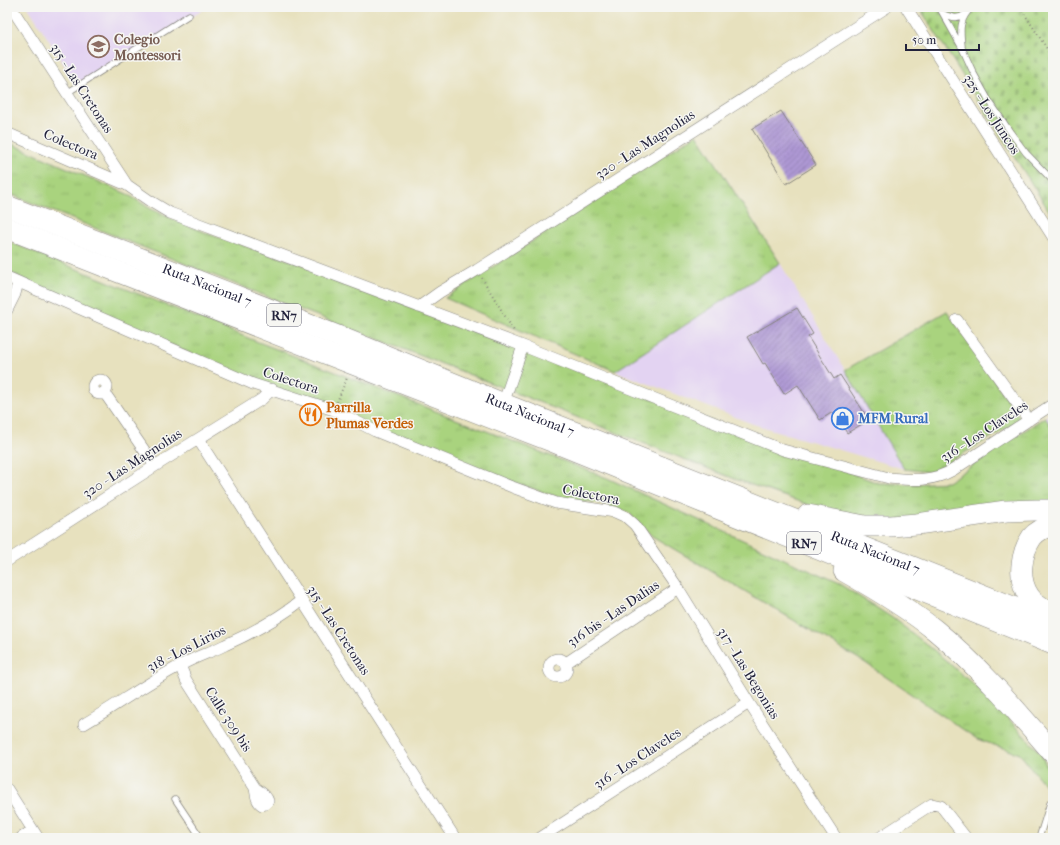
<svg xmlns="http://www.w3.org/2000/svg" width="1060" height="845" viewBox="0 0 1060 845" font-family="'IM FELL French Canon',serif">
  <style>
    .built { fill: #e3d3f2 }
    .grass { fill: url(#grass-tufts); stroke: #667a5c }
    .cemetery { fill: url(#cemetery-stones); stroke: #667a5c }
    .building { fill: url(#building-hatch) }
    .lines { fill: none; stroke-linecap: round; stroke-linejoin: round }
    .service-casing { stroke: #84827c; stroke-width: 7 }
    .minor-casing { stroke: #84827c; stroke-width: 12 }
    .motorway-casing { stroke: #84827c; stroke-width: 22 }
    .path { stroke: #84827c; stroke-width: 2; stroke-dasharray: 1 3; stroke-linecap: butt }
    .service { stroke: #fff; stroke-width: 5.5 }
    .minor { stroke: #fff; stroke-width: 11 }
    .motorway { stroke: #fff; stroke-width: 21 }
    .labels { text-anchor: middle; stroke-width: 3; stroke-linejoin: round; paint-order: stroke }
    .shield { fill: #f6f6f2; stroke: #626272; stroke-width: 1 }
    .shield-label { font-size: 13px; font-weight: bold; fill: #22223b }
    .education-label { font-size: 14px; font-weight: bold; fill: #785e54; stroke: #f6f6f2; text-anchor: start }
    .street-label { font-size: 14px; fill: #22223b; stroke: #f6f6f2 }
    .food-label { font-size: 14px; font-weight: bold; fill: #c56008; stroke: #f6f6f2; text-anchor: start }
    .shop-label { font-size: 14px; font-weight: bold; fill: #366cbe; stroke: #f6f6f2; text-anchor: start }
  </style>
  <defs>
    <pattern id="grass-tufts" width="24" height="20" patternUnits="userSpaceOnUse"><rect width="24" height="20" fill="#a9d37e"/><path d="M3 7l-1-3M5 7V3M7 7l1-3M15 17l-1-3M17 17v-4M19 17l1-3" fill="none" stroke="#91b56e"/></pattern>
    <pattern id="cemetery-stones" width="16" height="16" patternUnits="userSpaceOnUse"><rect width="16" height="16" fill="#a9d37e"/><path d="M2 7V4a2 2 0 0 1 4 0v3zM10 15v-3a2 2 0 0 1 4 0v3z" fill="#91b56e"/></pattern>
    <pattern id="building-hatch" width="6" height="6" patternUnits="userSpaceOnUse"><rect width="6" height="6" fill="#ae98d4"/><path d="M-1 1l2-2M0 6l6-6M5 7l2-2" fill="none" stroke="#8d7cad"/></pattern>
  </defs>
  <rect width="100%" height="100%" fill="#f6f6f2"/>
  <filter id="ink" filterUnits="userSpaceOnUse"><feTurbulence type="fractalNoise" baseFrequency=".025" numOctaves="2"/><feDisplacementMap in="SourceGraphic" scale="8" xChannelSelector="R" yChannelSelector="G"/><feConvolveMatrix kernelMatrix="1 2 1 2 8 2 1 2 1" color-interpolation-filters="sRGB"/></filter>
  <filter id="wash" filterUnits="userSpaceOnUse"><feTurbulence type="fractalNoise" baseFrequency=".012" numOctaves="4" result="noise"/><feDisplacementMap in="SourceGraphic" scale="16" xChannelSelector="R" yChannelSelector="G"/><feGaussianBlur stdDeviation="0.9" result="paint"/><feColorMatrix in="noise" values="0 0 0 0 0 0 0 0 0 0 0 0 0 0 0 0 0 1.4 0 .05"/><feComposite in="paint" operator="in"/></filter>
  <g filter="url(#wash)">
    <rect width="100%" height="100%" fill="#e7e1be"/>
    <!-- built -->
    <path class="built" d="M28 7H208L78 87Z
      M780 263 845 370 904 469 753 424 615 371Z
      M1053 412V429L1045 417Z"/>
    <!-- grass -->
    <path class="grass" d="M697 134 780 263 615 371 445 298Z
      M7 142 127 194 151 209 179 222 214 236 307 266 583 373 878 483 912 484 948 482 1045 417 1053 429V502L899 521 834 514 735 479 584 420 463 372 258 293 7 193Z
      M7 241 253 340 607 478 841 585 891 617 935 651 991 700 1041 754 1053 780V793L1052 794 1020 754 977 739 864 662 652 536 628 512 601 503 563 499 499 477 246 378 33 284 7 271Z
      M947 311 1021 420 931 472 904 469 845 370Z"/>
    <!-- cemetery -->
    <path class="cemetery" d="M919 7H1053V217Z"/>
    <g id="blocks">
      <!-- building -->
      <path class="building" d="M781 111 816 165 786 184 752 129Z
        M797 308 813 334 808 337 834 379 840 375 869 420 847 433 833 412 820 420 798 385 784 394 765 363 763 364 747 337Z"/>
    </g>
  </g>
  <g filter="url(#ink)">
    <use href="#blocks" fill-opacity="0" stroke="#84827c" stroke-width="1"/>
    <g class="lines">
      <defs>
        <path id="service" d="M939 7 962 48 973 72 988 99 1011 133 1026 153 1053 181
          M943 14C951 17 958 20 965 14
          M962 46C960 29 959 20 972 7
          M67 93 189 15
          M175 799 201 838
          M1039 838 1050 803"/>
        <path id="minor" d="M11 7 127 185
          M906 7 1053 237
          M7 133 127 185 150 201 170 213 186 219 523 346 783 450 889 478C913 480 932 482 953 470L1053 404
          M7 277 253 384 334 410 375 431 512 487 556 503 615 512 626 517 635 525 678 588 749 703 836 838
          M419 307 440 292 477 270 887 7
          M7 310 15 294 18 282
          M957 320 1029 420
          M93 387a7 7 0 1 1 14 0a7 7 0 1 1-14 0Z
          M104 392 155 466
          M503 404 523 346
          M198 439 455 838
          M7 561 155 466 262 399 272 389
          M549 668a9 9 0 1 1 18 0a9 9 0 1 1-18 0Z
          M566 663 678 588
          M180 665 186 680 255 788C260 792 266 794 268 801L265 804 262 805C256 801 256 794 255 788
          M84 724C117 705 147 683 181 665 195 657 211 652 225 645 252 633 279 618 302 600
          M7 789 38 838
          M21 838 33 830
          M540 838 749 703
          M879 838 932 804 941 806 966 838"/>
        <g id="motorway">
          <path id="s1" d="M7 206 335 335 506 405 1053 623"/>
          <path d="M7 228 353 364 554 442 1053 644"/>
          <path d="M808 515 865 526H891L917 524 1006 511 1036 510H1053"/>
          <path d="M1053 525C1046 527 1037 531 1032 537 1021 553 1017 579 1029 596 1034 604 1045 609 1053 614"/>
          <path d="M844 571C876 589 907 608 935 630 979 666 1016 710 1053 753"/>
        </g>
      </defs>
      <!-- service casing -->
      <use href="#service" class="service-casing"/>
      <!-- minor casing -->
      <use href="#minor" class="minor-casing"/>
      <!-- motorway casing -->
      <use href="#motorway" class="motorway-casing"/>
      <!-- path -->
      <path class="path" d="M1020 7 1053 58
        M482 278 514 331
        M337 402 347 378"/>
      <!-- service -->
      <use href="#service" class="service"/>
      <!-- minor -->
      <use href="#minor" class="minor"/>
      <!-- motorway -->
      <use href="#motorway" class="motorway"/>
    </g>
  </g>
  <!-- icons -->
  <defs>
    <symbol id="school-ring" viewBox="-11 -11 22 22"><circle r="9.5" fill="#f6f6f2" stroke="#8d6e63" stroke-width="1.5"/><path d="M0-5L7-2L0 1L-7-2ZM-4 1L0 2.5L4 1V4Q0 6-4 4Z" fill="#8d6e63"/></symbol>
    <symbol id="restaurant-ring" viewBox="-11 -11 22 22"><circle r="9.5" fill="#f6f6f2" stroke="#e8710a" stroke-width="1.5"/><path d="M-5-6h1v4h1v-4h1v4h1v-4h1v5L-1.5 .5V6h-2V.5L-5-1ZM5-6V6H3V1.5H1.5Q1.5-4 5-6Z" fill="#e8710a"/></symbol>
    <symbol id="shop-ring" viewBox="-11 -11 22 22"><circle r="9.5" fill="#f6f6f2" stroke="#3f7fe0" stroke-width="1.5"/><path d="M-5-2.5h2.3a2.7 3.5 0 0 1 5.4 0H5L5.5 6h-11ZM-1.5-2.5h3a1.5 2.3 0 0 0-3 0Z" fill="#3f7fe0"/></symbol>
  </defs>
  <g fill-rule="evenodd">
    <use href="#school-ring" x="86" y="34" width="25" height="25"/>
    <use href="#restaurant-ring" x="298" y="402" width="25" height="25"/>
    <use href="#shop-ring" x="830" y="406" width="25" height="25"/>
  </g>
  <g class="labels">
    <!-- shield labels -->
    <g class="shield">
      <rect x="267" y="304" width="34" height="22" rx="3"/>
      <rect x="787" y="532" width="34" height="22" rx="3"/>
    </g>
    <g class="shield-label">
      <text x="284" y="320">RN7</text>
      <text x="804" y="548">RN7</text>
    </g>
    <!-- education labels -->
    <g class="education-label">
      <text x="114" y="44">Colegio<tspan x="114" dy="16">Montessori</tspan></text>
    </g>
    <!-- street labels -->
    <g class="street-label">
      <text transform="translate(82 88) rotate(57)" y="5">315 - Las Cretonas</text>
      <text transform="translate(992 114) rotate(57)" y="5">325 - Los Juncos</text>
      <text transform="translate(71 144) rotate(23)" y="5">Colectora</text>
      <text transform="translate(645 144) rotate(-33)" y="5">320 - Las Magnolias</text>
      <text dy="5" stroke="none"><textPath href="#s1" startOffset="215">Ruta Nacional 7</textPath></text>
      <text transform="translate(291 380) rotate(18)" y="5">Colectora</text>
      <text dy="5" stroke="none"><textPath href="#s1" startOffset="563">Ruta Nacional 7</textPath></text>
      <text transform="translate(984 431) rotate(-33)" y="5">316 - Los Claveles</text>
      <text transform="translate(132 463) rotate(-33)" y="5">320 - Las Magnolias</text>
      <text transform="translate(591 494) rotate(11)" y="5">Colectora</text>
      <text dy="5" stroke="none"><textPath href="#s1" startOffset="935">Ruta Nacional 7</textPath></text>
      <text transform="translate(613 613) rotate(-34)" y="5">316 bis - Las Dalias</text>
      <text transform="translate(339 630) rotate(57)" y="5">315 - Las Cretonas</text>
      <text transform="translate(186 648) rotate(-27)" y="5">318 - Los Lirios</text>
      <text transform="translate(749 673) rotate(58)" y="5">317 - Las Begonias</text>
      <text transform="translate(229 719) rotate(57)" y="5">Calle 309 bis</text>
      <text transform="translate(637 758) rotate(-33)" y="5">316 - Los Claveles</text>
    </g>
    <!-- food labels -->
    <g class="food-label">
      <text x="326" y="412">Parrilla<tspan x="326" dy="16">Plumas Verdes</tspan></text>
    </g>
    <!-- shop labels -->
    <g class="shop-label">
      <text x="858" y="423">MFM Rural</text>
    </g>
  </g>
  <!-- margin -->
  <rect width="1060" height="845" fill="none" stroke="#f6f6f2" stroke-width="24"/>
  <!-- scale -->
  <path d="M906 44v6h73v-6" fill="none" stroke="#22223b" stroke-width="2"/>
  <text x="912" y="44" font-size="12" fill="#22223b" stroke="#f6f6f2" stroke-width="3" paint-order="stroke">50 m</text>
</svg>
